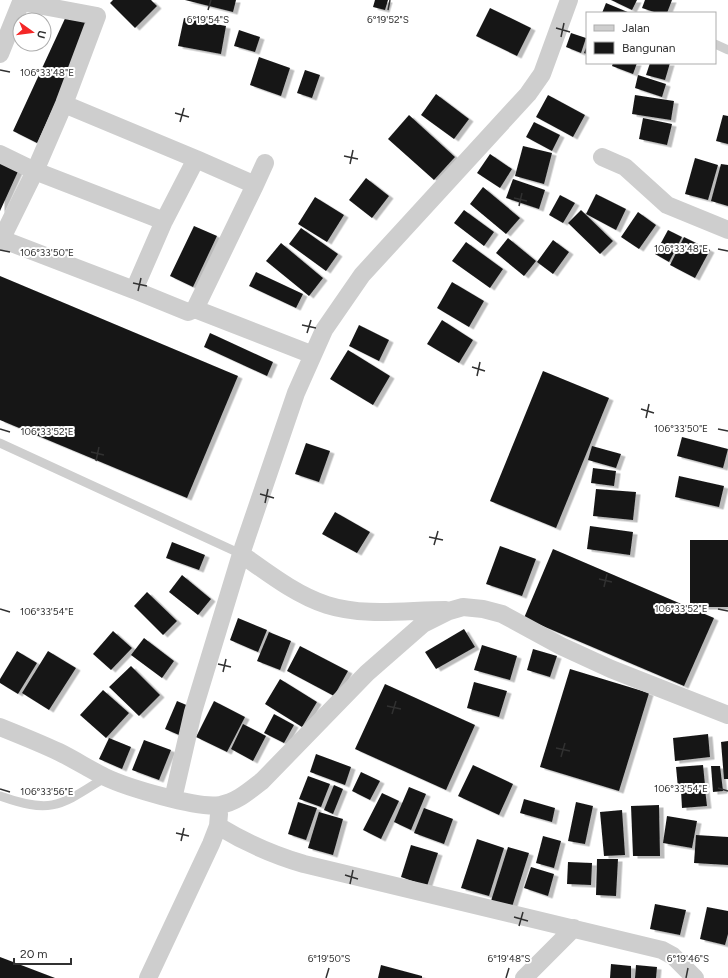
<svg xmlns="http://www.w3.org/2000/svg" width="728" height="978" viewBox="0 0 728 978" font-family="Figtree,sans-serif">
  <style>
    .building { fill: #181818; filter: url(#shadow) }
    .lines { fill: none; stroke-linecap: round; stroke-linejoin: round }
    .service { stroke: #cecece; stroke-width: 9 }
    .minor { stroke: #cecece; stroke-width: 18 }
    .ticks { fill: none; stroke: #313131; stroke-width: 1.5 }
    .ticks-label { font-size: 10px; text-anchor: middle; fill: #313131; stroke: #fff; stroke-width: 4; stroke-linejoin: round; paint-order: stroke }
  </style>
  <defs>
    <filter id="shadow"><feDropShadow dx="4.5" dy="2.5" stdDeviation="0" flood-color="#0004"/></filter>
  </defs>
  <rect width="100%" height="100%" fill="#fff"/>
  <!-- building -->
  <path class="building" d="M113 0H151L157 6 135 28 110 3Z
    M185 0H236L233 12Z
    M375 0H388L385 10 373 7Z
    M611 0H637L632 10Z
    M645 0H672L667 13H657L642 8Z
    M606 3 630 13H602Z
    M490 8 531 28 517 56 476 36Z
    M68 12 92 24 37 143 13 131Z
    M184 18 226 26 221 54 178 46Z
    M239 30 260 37 255 52 234 46Z
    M571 33 586 38 581 53 566 47Z
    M587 45V54L584 53Z
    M259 57 290 68 281 96 250 85Z
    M613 63H637L633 74 612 66Z
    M650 63H670L665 80 646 75Z
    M305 70 320 75 312 98 297 93Z
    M638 75 666 84 662 97 635 88Z
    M436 94 469 119 454 139 421 115Z
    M548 95 585 115 573 137 536 117Z
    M635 95 674 101 671 120 632 114Z
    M409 115 455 157 434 180 388 139Z
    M723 115 728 116V144L716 141Z
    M643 118 672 124 667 145 639 139Z
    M534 122 560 135 552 151 526 137Z
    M523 146 552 153 544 184 515 176Z
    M490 154 512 169 500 188 477 173Z
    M0 158 20 167 0 211Z
    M695 158 718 165 708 200 685 194Z
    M721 164 728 165V206L711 201Z
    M366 178 389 196 372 218 349 200Z
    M513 179 545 190 539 209 506 198Z
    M483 187 520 218 506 234 470 204Z
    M596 194 626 209 616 230 586 214Z
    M560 195 575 203 563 223 549 215Z
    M315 197 344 215 327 242 298 224Z
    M464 210 494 232 484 246 454 223Z
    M581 210 613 241 600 254 568 223Z
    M638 212 656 225 639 249 621 237Z
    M194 226 217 236 193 287 170 276Z
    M301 228 338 254 326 271 289 244Z
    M668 230 682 237 669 262 655 254Z
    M684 237 710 250 695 278 670 265Z
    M508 238 536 261 524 276 496 253Z
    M553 240 569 252 553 274 537 262Z
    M466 242 503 269 490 288 452 261Z
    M281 243 323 278 309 296 266 261Z
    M256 272 303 294 296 308 249 286Z
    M0 276 238 376 187 498 0 420Z
    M452 282 484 301 469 327 437 308Z
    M442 320 473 340 459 363 427 344Z
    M359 325 389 340 379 361 349 346Z
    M210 333 273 362 267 376 204 347Z
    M348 350 390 376 373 405 330 379Z
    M543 371 609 398 556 528 490 501Z
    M682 437 728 449 723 468 677 456Z
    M306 443 330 451 319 482 295 474Z
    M592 446 621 454 616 468 588 460Z
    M593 468 616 471 614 486 591 483Z
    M679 476 724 486 719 507 675 497Z
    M596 489 636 492 633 520 593 516Z
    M335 512 370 532 357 553 322 534Z
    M590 526 633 532 630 555 587 549Z
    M690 540H728V607H690Z
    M172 542 205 555 199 570 166 558Z
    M500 546 536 559 522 596 486 584Z
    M553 549 714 618 684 686 524 618Z
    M182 575 211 599 198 615 169 592Z
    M147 592 177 621 163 635 134 606Z
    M238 618 267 630 258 652 230 640Z
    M464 629 475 647 436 669 425 652Z
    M113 631 132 648 111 670 93 654Z
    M269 632 291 641 280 670 257 661Z
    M144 638 174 661 162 678 131 655Z
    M482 645 517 656 510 680 474 670Z
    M300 646 348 671 334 696 287 671Z
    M533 649 557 656 550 677 527 670Z
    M17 651 37 663 18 694 0 683V679Z
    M48 651 76 668 49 710 22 693Z
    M131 666 160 695 139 716 109 687Z
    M570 669 649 693 619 791 540 767Z
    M280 679 317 702 302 727 265 704Z
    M474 682 507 691 499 717 467 708Z
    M385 684 475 725 446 790 355 749Z
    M103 690 129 713 106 738 80 715Z
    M177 701 191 707 179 735 165 729Z
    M214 701 245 717 227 752 196 737Z
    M274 714 294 725 284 743 264 733Z
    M243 724 266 736 253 761 231 749Z
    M708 734 710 757 675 761 673 738Z
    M109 738 131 747 122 769 99 759Z
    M144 740 171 750 159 780 132 770Z
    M728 741V779H724L721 742Z
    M316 754 351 767 345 785 310 772Z
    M473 765 513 784 499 815 458 796Z
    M703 765 705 785 678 788 676 767Z
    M711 766H720L723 791 713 792Z
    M361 772 380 781 370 800 352 791Z
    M308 776 330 784 321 807 299 799Z
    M334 785 343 789 333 814 324 810Z
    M409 787 426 794 411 830 394 822Z
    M705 789 707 806 682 808 681 791Z
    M382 793 399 801 381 839 363 830Z
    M524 799 555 808 552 822 520 813Z
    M298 802 317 808 306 840 288 834Z
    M576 802 593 806 585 844 568 841Z
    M659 805 660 856H633L631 806Z
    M424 808 453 819 444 844 414 833Z
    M622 810 625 855 604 856 600 812Z
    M319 812 343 819 333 855 308 848Z
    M667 816 697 821 692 848 663 843Z
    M696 835 728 837V865L694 863Z
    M543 836 561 841 554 868 536 863Z
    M477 839 504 848 489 896 461 888Z
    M411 845 438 853 427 886 401 877Z
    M508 847 529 853 512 907 491 901Z
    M597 859H618L616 896 596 895Z
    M568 862 592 863 591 885 567 884Z
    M531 867 554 874 548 896 524 888Z
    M655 904 686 910 680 935 650 929Z
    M707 907 728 911V934L725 945 700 939Z
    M0 957 55 978H0Z
    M611 964 631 966V978H610Z
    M381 965 422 976V978H378Z
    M636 965 657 967 656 978H635Z"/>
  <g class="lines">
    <!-- service -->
    <path class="service" d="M715 44 728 50
      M0 443 241 554
      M0 796C53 815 61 805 106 777"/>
    <!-- minor -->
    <path class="minor" d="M0 54 21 2 97 16 64 104 35 171 0 242
      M64 104 196 159
      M0 154 35 171 164 221
      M602 157 625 167 667 205 728 230
      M196 159 255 185 195 309 188 312 134 290 164 221Z
      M255 185 265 163
      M1 239 134 290
      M195 309 313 355
      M241 554C268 573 296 595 327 605 365 617 407 610 446 610
      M0 727C20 735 40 743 59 752 75 760 89 769 105 777 126 787 198 809 220 805 237 802 249 791 262 781L367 673 423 624 449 611 463 607 483 609 502 614 561 646 611 669 728 715
      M173 799 193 712 241 554 296 393 324 330 362 275 528 94 542 74 569 0
      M218 826C246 843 273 855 304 864L662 950 673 956 695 978
      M148 978 211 844 218 826 219 814
      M524 978 574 928"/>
  </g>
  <!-- ticks -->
  <path class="ticks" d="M208 10 211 0M388 10 390 0M556 28 570 32M561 37 564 23M0 70 10 72M175 113 189 117M180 122 184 108M344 156 358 159M350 164 353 150M514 198 527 201M519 206 522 193M718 249 728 251M0 250 10 252M133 283 147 286M138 291 141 278M302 325 316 328M307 333 311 320M472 367 485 371M477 376 480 362M641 409 654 413M646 418 649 404M0 429 10 432M718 429 728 431M91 452 104 455M96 461 99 447M260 494 274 498M265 503 268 489M429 537 443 540M434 545 438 531M599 579 612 582M604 587 607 574M0 609 10 612M718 609 728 611M218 664 231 667M223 672 226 659M387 706 401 709M392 714 396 701M556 748 570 751M561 757 565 743M718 788 728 791M0 789 10 792M176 833 189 836M181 841 184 828M345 875 358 879M350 884 353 870M514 917 528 921M519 926 523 912M326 978 329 968M506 978 509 968M686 978 688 968"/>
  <g class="ticks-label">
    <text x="388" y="23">6°19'52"S</text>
    <text x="208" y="23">6°19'54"S</text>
    <text x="47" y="76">106°33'48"E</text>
    <text x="681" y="252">106°33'48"E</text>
    <text x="47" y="256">106°33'50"E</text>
    <text x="681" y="432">106°33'50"E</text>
    <text x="47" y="435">106°33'52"E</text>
    <text x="681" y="612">106°33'52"E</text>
    <text x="47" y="615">106°33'54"E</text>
    <text x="681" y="792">106°33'54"E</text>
    <text x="47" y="795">106°33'56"E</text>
    <text x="329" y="962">6°19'50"S</text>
    <text x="509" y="962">6°19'48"S</text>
    <text x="688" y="962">6°19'46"S</text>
  </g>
  <!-- legend -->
  <rect x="586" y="12" width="130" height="52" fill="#ffffff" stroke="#adadad"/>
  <rect x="594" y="25" width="20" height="6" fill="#cecece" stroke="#adadad"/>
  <text x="622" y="32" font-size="12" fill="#313131">Jalan</text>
  <rect x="594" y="42" width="20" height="12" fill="#181818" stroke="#adadad"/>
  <text x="622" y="52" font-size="12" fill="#313131">Bangunan</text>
  <!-- north arrow -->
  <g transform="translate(32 32) rotate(104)"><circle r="19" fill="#ffffff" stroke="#adadad"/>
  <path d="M0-3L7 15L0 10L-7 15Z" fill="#f42727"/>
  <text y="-6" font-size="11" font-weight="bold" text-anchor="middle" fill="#313131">U</text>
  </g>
  <!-- scale -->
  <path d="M14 958v6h57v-6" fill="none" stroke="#313131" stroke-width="2"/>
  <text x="20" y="958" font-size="12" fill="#313131" stroke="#ffffff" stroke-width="3" paint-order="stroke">20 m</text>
</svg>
